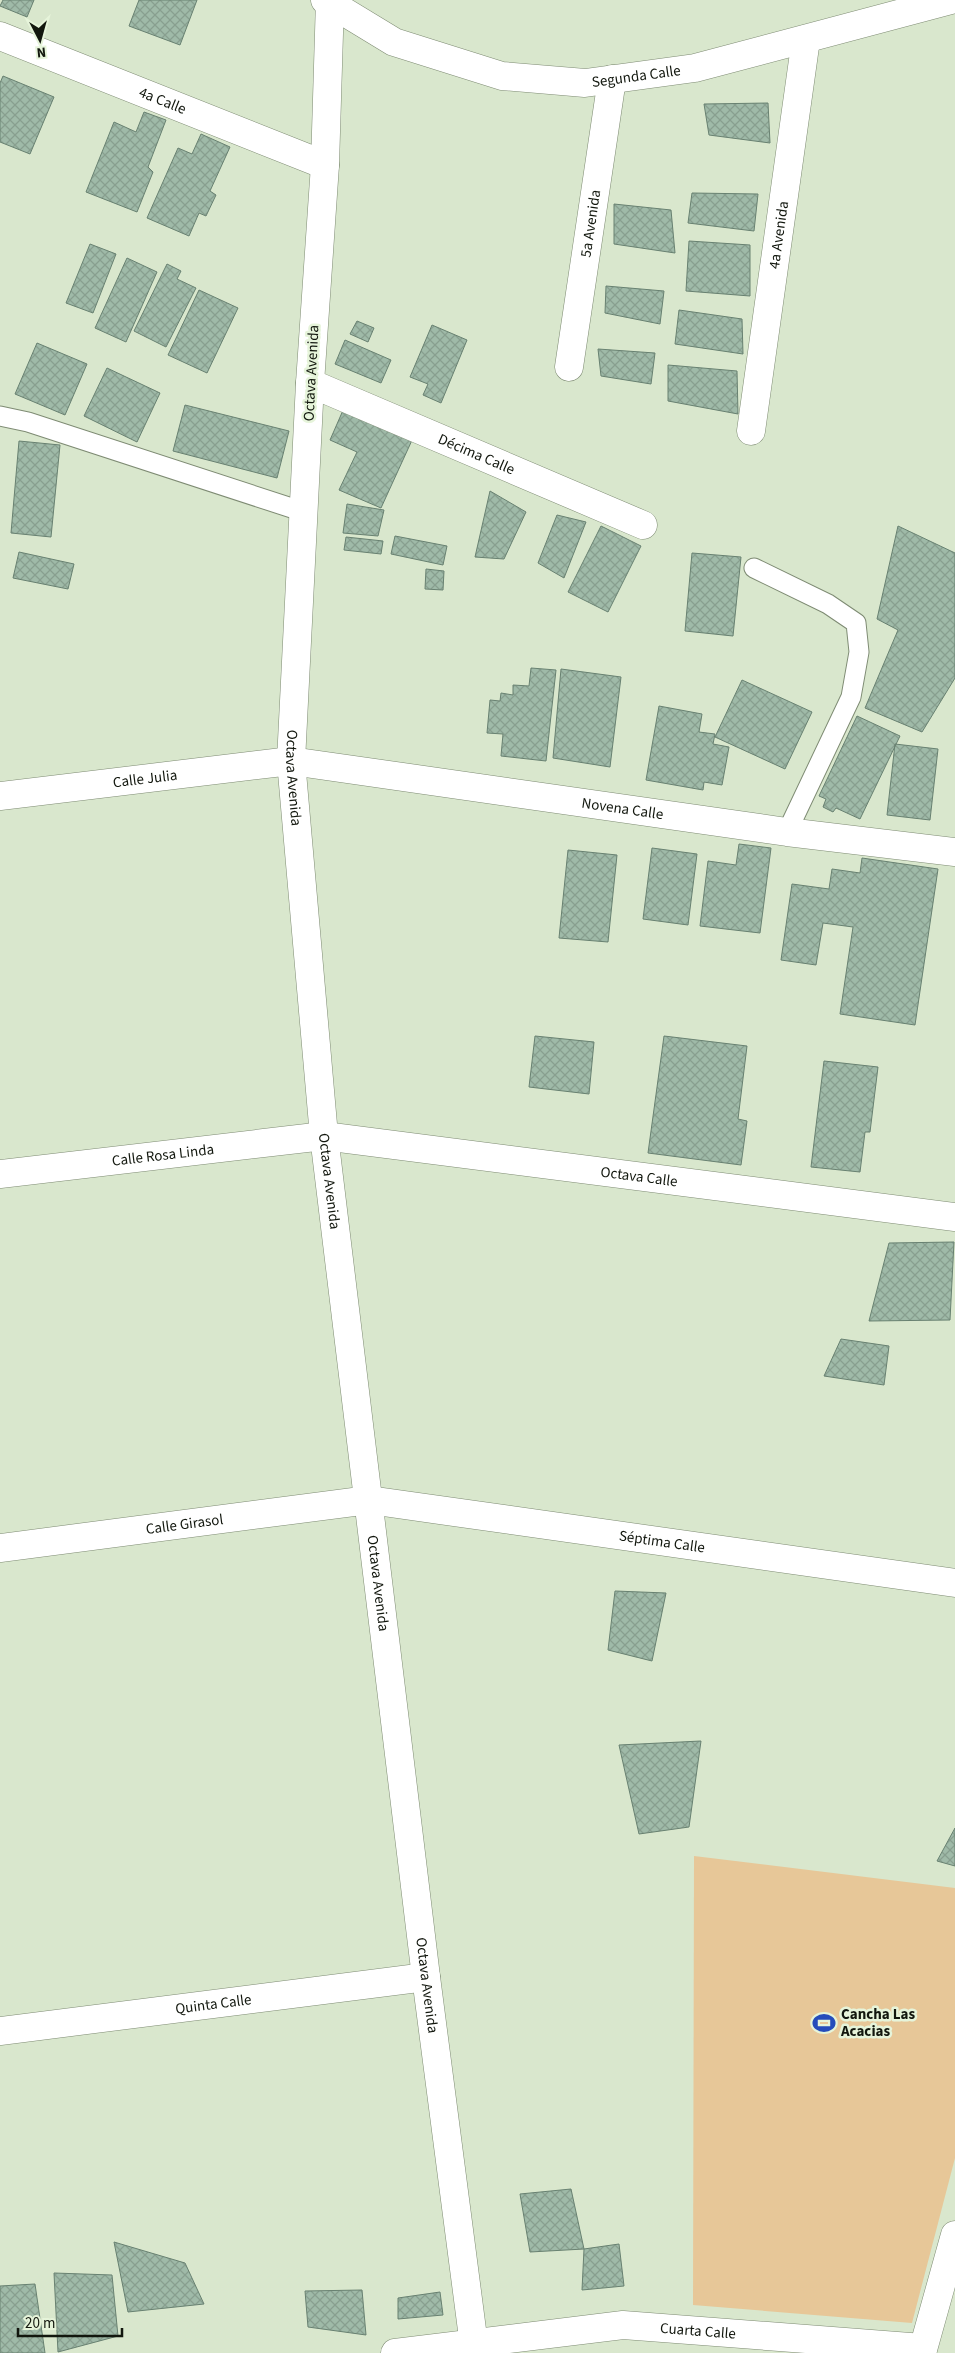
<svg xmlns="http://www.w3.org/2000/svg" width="955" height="2353" viewBox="0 0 955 2353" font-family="'Source Sans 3',sans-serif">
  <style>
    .green { fill: #e7c798 }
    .building { fill: url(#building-cross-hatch); stroke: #688171 }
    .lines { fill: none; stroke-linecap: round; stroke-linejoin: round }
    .lane-casing { stroke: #7e8b73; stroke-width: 21 }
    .street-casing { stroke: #7e8b73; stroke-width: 29 }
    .lane { stroke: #fff; stroke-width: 19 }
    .street { stroke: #fff; stroke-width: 28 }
    .labels { text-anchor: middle; stroke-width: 5; stroke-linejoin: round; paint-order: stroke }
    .street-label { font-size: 15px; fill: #12170e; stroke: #e6f4da }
    .poi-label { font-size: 15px; font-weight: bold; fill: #12170e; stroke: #e6f4da; text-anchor: start }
  </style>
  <defs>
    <pattern id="building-cross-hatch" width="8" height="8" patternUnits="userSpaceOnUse" patternTransform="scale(1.25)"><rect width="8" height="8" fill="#9fbaa8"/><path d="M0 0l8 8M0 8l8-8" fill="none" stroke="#889f8f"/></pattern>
  </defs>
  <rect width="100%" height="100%" fill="#d9e7cd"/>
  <!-- green -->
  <path class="green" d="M694 1856 955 1888V2158L912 2323 693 2305Z"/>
  <!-- building -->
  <path class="building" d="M3 0H34L27 17 0 6Z
    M139 0H197L180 45 129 26Z
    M3 76 54 97 30 154 0 142V83Z
    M768 103 770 143 709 135 704 104Z
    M144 112 166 120 148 167 153 172 137 212 86 192 114 122 136 132Z
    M201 134 230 147 210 191 216 195 206 216 199 213 189 236 147 218 178 148 192 154Z
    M692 193 758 194 754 231 688 223Z
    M614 204 671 210 675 253 614 244Z
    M689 241 750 245V296L686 291Z
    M90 244 116 254 93 313 66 303Z
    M127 258 157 272 126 342 95 328Z
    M167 264 181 271 177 279 196 288 166 347 134 331Z
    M606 286 664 291 660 324 605 313Z
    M199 290 238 308 207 373 168 355Z
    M679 310 742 319 743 354 675 344Z
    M357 321 374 328 368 342 350 334Z
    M432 325 467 340 441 403 423 395 428 384 410 377Z
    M345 340 391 360 381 383 335 364Z
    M37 343 87 364 65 415 15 394Z
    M598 349 655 353 651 384 601 376Z
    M668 365 737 371 738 414 668 401Z
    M107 368 160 393 137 442 84 416Z
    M185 405 289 431 277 478 173 451Z
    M344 408 413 438 381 508 339 490 357 452 330 440Z
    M19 441 60 445 51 537 11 533Z
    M490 491 526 512 504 559 475 557Z
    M347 504 384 510 378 536 343 533Z
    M557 515 586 522 564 578 538 563Z
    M601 526 641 546 608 612 568 592Z
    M898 526 955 553V678L922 732 865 708 898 630 877 619Z
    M395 536 447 546 443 565 391 554Z
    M346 537 383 541 381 554 344 550Z
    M19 552 74 564 68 589 13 578Z
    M692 553 741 557 733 636 685 631Z
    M426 569 444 571 443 590 425 589Z
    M531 668 556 670 546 761 501 756 503 734 487 733 490 700 500 701 501 693 513 695V685L529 686Z
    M561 669 621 677 610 767 553 758Z
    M742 680 812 712 785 769 715 737Z
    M659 706 702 714 699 732 715 734 713 744 729 747 722 785 704 782 703 790 646 780Z
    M857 716 900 736 860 819 836 808 833 812 823 807 826 799 819 796Z
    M895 744 938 749 930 820 887 815Z
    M739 844 771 848 760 933 700 926 708 861 736 865Z
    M652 848 697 854 688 925 643 919Z
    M568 850 617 855 608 942 559 938Z
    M862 858 938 869 915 1025 840 1014 853 927 823 923 816 965 781 960 792 884 829 889 832 869 860 873Z
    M535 1036 594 1042 589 1094 529 1087Z
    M664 1036 747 1046 738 1119 747 1121 741 1165 648 1153Z
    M824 1061 878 1067 870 1132H865L860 1172 811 1167Z
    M954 1242 950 1320 869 1321 889 1243Z
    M841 1339 889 1346 884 1385 824 1376Z
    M615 1591 666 1593 652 1661 608 1650Z
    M701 1741 689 1827 639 1834 619 1745Z
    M955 1828V1866L937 1861Z
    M571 2189 584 2249 530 2252 520 2194Z
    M114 2242 185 2263 204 2304 128 2312Z
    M619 2244 624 2286 582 2290 584 2249Z
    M54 2273 112 2275 118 2336 58 2352Z
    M35 2284 45 2353H0V2286Z
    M362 2290 366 2335 308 2327 305 2291Z
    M440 2292 443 2315 398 2319V2298Z"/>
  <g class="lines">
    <defs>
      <path id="lane" d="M0 416 28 422 304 512
        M754 568 828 604 856 623 859 652 851 697 787 832"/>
      <g id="street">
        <path id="s1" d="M325 0 394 42 502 76 585 83 695 68 951 0"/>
        <path id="s2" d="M330 0 325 165 310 383 291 761 324 1136 426 1977 475 2353"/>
        <path id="s3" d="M0 36 325 165"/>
        <path id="s4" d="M569 367 612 79"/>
        <path id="s5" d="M310 383 643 525"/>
        <path id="s6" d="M751 431 806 39"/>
        <path id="s7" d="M0 796 291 761 787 832 955 852"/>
        <path id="s8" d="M0 1174 324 1136 955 1217"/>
        <path id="s9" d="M0 1548 369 1500 955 1583"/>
        <path id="s10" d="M0 2031 426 1977"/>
        <path id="s11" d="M395 2353 623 2325 923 2348"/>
        <path d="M922 2353 955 2235"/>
      </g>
    </defs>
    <!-- lane casing -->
    <use href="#lane" class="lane-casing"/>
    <!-- street casing -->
    <use href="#street" class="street-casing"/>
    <!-- lane -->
    <use href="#lane" class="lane"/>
    <!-- street -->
    <use href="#street" class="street"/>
  </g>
  <!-- icons -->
  <defs>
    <symbol id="stadium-bare" viewBox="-9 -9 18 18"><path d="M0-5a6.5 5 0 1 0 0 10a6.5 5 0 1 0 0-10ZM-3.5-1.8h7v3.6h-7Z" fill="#254cbb" stroke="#e6f4da" stroke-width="2.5" paint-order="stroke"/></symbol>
  </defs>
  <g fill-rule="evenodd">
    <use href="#stadium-bare" x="808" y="2007" width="32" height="32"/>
  </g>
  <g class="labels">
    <!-- street labels -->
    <g class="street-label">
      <text dy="5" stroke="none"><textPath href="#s1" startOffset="329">Segunda Calle</textPath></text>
      <text dy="5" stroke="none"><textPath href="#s3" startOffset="175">4a Calle</textPath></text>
      <text dy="5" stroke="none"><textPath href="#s4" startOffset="145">5a Avenida</textPath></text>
      <text dy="5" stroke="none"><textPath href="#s6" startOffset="198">4a Avenida</textPath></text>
      <text transform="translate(311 373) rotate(-87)" y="5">Octava Avenida</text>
      <text dy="5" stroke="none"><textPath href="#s5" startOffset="181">Décima Calle</textPath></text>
      <text dy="5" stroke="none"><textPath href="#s2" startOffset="779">Octava Avenida</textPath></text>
      <text dy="5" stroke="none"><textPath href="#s7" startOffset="146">Calle Julia</textPath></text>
      <text dy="5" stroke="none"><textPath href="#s7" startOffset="628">Novena Calle</textPath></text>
      <text dy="5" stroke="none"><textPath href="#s8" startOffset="164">Calle Rosa Linda</textPath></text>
      <text dy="5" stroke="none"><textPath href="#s8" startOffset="644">Octava Calle</textPath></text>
      <text dy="5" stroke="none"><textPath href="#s2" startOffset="1184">Octava Avenida</textPath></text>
      <text dy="5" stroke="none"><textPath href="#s9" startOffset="186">Calle Girasol</textPath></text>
      <text dy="5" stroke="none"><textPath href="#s9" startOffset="668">Séptima Calle</textPath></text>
      <text dy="5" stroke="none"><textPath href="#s2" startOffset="1589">Octava Avenida</textPath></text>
      <text dy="5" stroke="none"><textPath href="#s2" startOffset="1994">Octava Avenida</textPath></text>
      <text dy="5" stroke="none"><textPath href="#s10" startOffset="215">Quinta Calle</textPath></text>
      <text dy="5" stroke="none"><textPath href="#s11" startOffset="305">Cuarta Calle</textPath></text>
    </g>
    <!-- poi labels -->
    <g class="poi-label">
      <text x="841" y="2019">Cancha Las<tspan x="841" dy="17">Acacias</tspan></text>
    </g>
  </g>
  <!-- north arrow -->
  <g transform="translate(40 40) rotate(174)" stroke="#e6f4da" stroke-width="4" paint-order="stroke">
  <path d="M0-4L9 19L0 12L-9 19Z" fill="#12170e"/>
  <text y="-8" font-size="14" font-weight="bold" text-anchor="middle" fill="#12170e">N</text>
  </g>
  <!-- scale -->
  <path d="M18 2328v8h104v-8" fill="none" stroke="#12170e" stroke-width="2.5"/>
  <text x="25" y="2328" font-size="15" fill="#12170e" stroke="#e6f4da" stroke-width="4" paint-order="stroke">20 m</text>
</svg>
